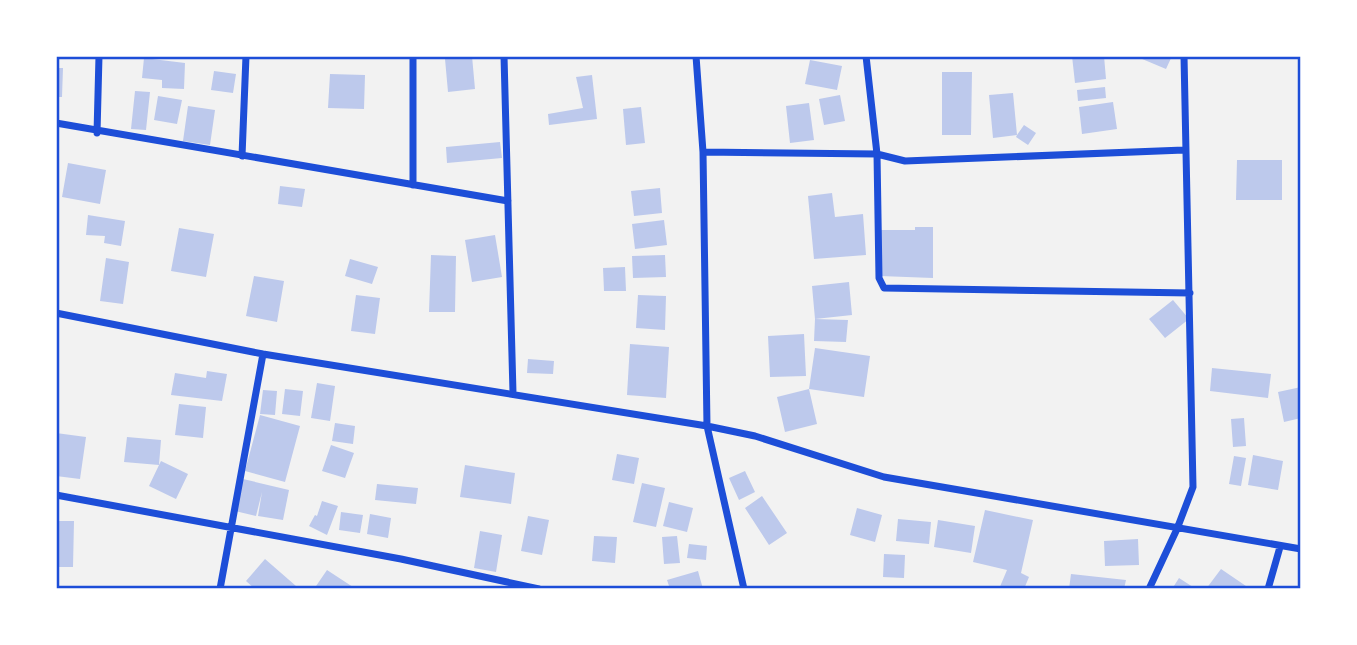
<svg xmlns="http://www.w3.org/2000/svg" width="1357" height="645" viewBox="0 0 1357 645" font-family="'Zilla Slab',serif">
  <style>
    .building { fill: #bdc9ec }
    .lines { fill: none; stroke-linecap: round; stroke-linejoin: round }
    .minor { stroke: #1d4ed8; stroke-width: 7 }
    .neatline { fill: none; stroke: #1d4ed8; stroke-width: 2.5 }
  </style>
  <rect width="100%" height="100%" fill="#f2f2f2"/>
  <!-- building -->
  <path class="building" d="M472 56 475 89 448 92 445 59Z
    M1072 56H1104L1106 79 1075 83Z
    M1135 56H1172L1166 69Z
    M144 58 185 63 184 89 162 88V80L142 78Z
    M810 60 842 66 837 90 805 84Z
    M56 68H63L62 97H56Z
    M214 71 236 74 233 93 211 90Z
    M942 72H972L971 135H942Z
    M330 74 365 75 364 109 328 108Z
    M592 75 597 119 549 125 548 114 583 108 576 77Z
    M1105 87 1106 98 1078 101 1077 90Z
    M135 91 150 92 146 130 131 129Z
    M1013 93 1017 135 1024 125 1036 133 1028 145 1016 137 1017 135 993 138 989 95Z
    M840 95 845 121 824 125 819 99Z
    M158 96 182 100 177 124 154 120Z
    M1113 102 1117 129 1082 134 1079 107Z
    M809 103 814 140 790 143 786 106Z
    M188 106 215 110 210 145 183 141Z
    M641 107 645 143 626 145 623 109Z
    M500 142 502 158 447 163 446 147Z
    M1237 160H1282V200H1236Z
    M68 163 106 170 100 204 62 197Z
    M280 186 305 189 302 207 278 204Z
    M660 188 662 213 634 216 631 191Z
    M832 193 835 217 863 214 866 255 814 259 808 196Z
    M88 215 125 221 121 246 104 243 105 236 86 235Z
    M664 220 667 245 635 249 632 224Z
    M915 227H933V278L880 276 881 230H915Z
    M179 228 214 234 206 277 171 271Z
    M495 235 502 277 472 282 465 240Z
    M431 255 456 256 455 312H429Z
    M665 255 666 277 633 278 632 256Z
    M106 258 129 262 123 304 100 301Z
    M350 259 378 267 372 284 345 276Z
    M625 267 626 291H604L603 268Z
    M254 276 284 281 277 322 246 316Z
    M849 282 852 315 815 319 812 286Z
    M356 295 380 298 375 334 351 331Z
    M638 295 666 296 665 330 636 328Z
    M1173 300 1189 319 1165 338 1149 319Z
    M815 319 848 320 846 342 814 341Z
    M804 334 806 376 770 377 768 336Z
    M630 344 669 347 666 398 627 395Z
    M815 348 870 356 864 397 809 389Z
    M528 359 554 361 553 374 527 373Z
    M1212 368 1271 374 1268 398 1210 391Z
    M207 371 227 374 222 401 171 395 175 373 206 378Z
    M317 383 335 386 330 421 311 418Z
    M1301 387V418L1284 422 1278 392Z
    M285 389 303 391 300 416 282 414Z
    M809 389 817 424 785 432 777 397Z
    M263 390 277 391 275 415 260 414Z
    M179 404 206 407 203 438 175 435Z
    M260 415 300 426 285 482 245 471Z
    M1244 418 1246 446 1233 447 1231 419Z
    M335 423 355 426 353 444 332 441Z
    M56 433 86 437 80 479 56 476Z
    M127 437 161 440 159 465 161 461 188 474 176 499 149 486 159 465 124 462Z
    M331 445 354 453 345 478 322 471Z
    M617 454 639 458 634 484 612 480Z
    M1253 455 1283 461 1278 490 1248 485Z
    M1234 456 1246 458 1241 486 1229 484Z
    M465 465 515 473 511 504 460 497Z
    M745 471 755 492 739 500 729 478Z
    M243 479 289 490 283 520 258 516 262 492 256 516 235 511Z
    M642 483 665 488 656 527 633 522Z
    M377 484 418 488 416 504 375 500Z
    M762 496 787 533 769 545 745 508Z
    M322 501 338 506 327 535 309 526 315 515 317 516Z
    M669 502 693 508 687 532 663 526Z
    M857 508 882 515 875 542 850 535Z
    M985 510 1033 520 1021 573 1029 577 1024 589H999L1007 570 973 562Z
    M341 512 363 515 360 533 339 530Z
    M370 514 391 518 388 538 367 534Z
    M528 516 549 520 542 555 521 551Z
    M898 519 931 522 929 544 896 541Z
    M938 520 975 526 971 553 934 547Z
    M56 521H74L73 567H56Z
    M480 531 502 535 496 572 474 568Z
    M594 536 617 537 615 563 592 561Z
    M677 536 680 563 664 564 662 537Z
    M1138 539 1139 565 1105 566 1104 541Z
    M689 544 707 546 706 560 687 558Z
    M884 554 905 555 904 578 883 577Z
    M265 559 296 586 294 589H255L246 581Z
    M1221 569 1246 586 1244 589H1206Z
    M327 570 356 589H314Z
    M698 571 703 589H670L667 580Z
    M1071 574 1126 580 1124 589H1069Z
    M1179 578 1196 589H1172Z"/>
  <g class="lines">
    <!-- minor -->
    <path class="minor" d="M504 56 513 393
      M696 56 703 152 707 426 744 589
      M866 56 877 154 879 278 884 288 1190 293
      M56 123 508 201
      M97 133 99 56
      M703 152 877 154 905 161 1184 150
      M242 156 246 56
      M413 185V56
      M56 313 263 354 707 426 755 436 884 477 1301 549
      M56 495 401 559 539 589
      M220 589 263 354
      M1149 589 1177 529 1193 487 1184 56
      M1268 589 1280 547"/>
  </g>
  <!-- border -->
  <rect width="1357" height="645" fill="none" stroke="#ffffff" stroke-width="116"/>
  <rect x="58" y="58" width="1241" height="529" class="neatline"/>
</svg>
